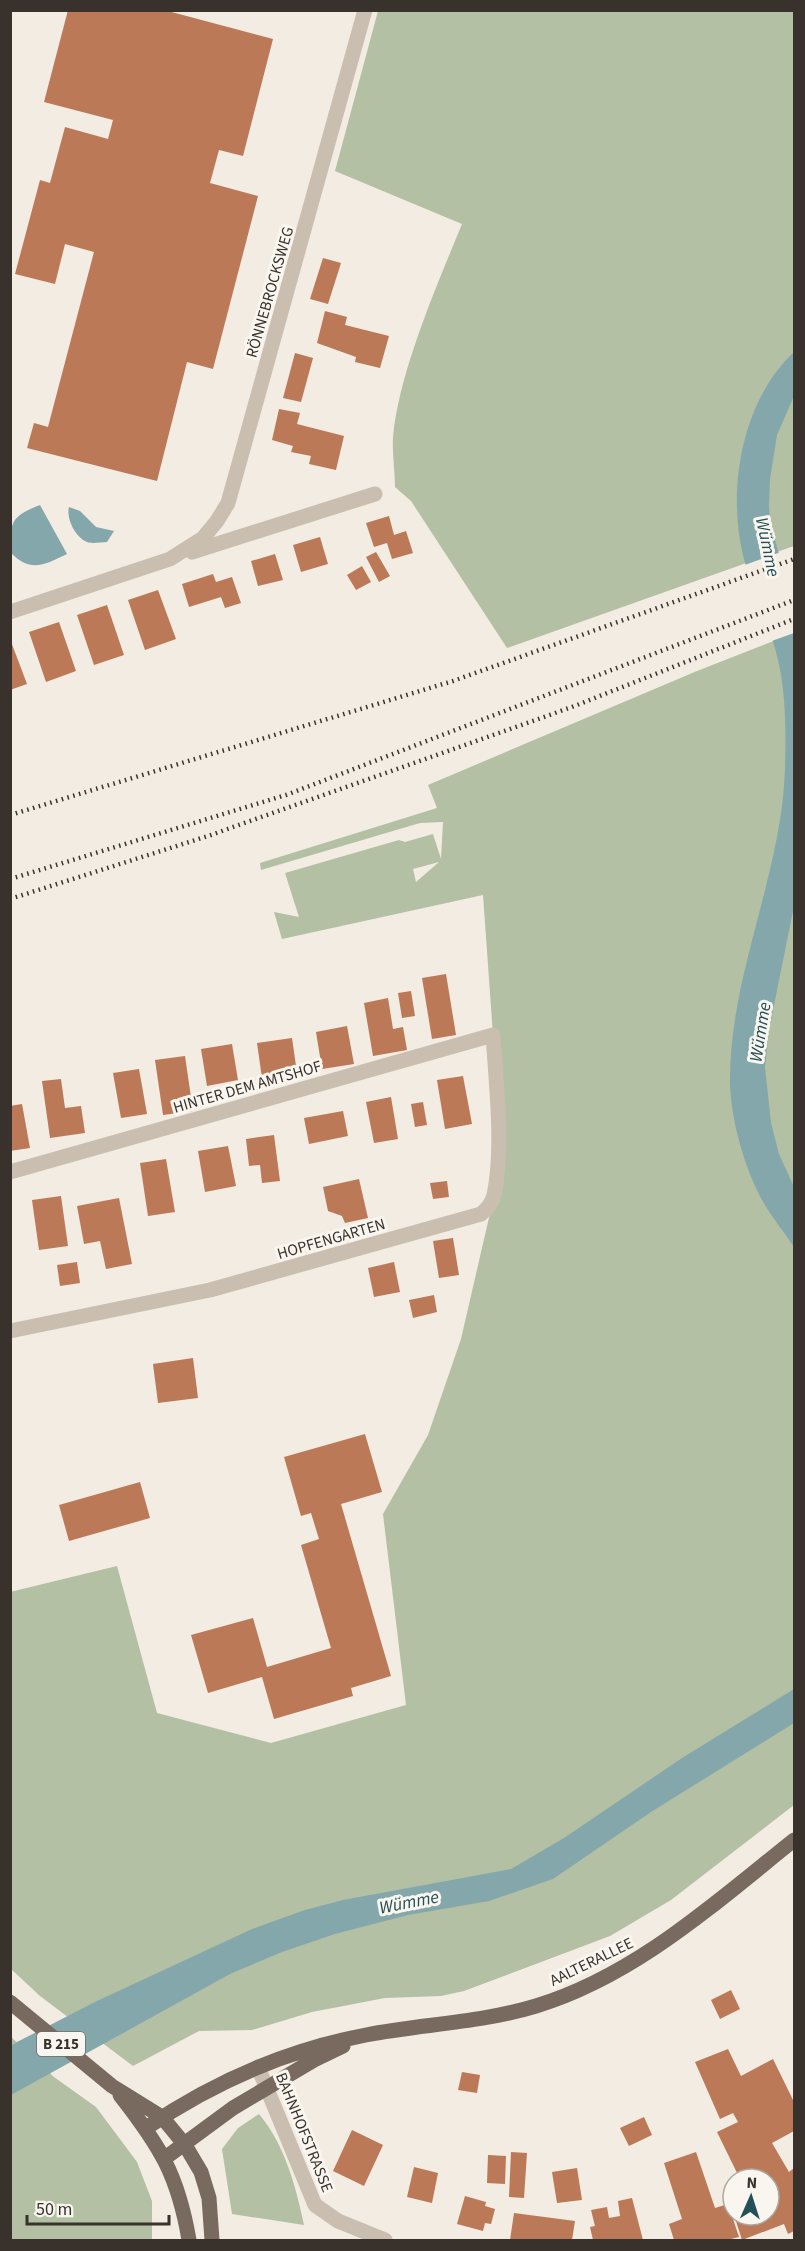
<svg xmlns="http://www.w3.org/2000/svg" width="805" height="2251" viewBox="0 0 805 2251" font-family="'Source Sans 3',sans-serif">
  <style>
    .green { fill: #b3c0a3; fill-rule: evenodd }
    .water { fill: #84a7ac }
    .pier { fill: #f2ece2 }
    .building { fill: #bb7957 }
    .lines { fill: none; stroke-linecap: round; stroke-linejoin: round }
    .street { stroke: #c9beaf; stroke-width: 15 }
    .primary { stroke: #796a5f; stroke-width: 15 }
    .rail { stroke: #39312c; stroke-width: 4.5; stroke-dasharray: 1.5 4.5; stroke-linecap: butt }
    .labels { text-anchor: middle; stroke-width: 6; stroke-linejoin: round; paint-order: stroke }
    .shield { fill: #f9f6ef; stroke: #736c66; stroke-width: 1.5 }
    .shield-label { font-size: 15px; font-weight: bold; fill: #39312c }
    .street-label { font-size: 16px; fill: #39312c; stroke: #f9f6ef }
    .water-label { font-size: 18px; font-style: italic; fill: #254f57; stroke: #f9f6ef }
  </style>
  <rect width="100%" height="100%" fill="#f2ece2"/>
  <!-- green -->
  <path class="green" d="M378 11H794V546L507 648 411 501 395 487C395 471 392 453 393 437 399 372 437 285 462 224L335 171Z
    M794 633V1805L671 1900 610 1936 464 1991 441 1996 385 1998 312 2012 252 2030 199 2031 133 2066 40 1996 11 1969 10 1592 117 1566 157 1713 271 1743 406 1705 383 1514 428 1435 461 1339 494 1196 493 1035 483 895 282 939 274 912 299 917 285 873 399 840 405 842 433 834 441 859 443 822 420 823 261 870 260 863 437 808 428 785 697 671ZM439 862 416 882 413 869Z
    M10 2036 54 2077 96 2107 137 2162 152 2201V2240H11Z
    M259 2114C285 2145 296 2187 304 2225L232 2214 222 2149 238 2128Z"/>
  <!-- water -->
  <path class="water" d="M794 352V396L777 435 770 479 769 505 770 523 794 605V906L769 1030 765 1067 771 1123 779 1154 794 1187V1247C782 1229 765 1209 756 1188 742 1158 731 1117 730 1083 729 975 782 875 785 768 786 733 786 694 778 660 771 628 755 598 746 566 725 497 740 402 794 352Z
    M40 505 67 554C44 565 31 573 11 553 10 522 10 517 40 505Z
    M69 507 80 511 96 527 114 531 107 542C101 542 92 544 87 542 75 537 66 518 69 507Z
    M794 1689V1723L651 1812 553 1879 489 1901 408 1915 335 1934 282 1952 230 1974 11 2095V2046L17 2042 97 2001 252 1929 305 1910 343 1900 511 1869 564 1838 682 1758Z"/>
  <!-- pier -->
  <path class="pier" d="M781 552 794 595V633L769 642 742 566Z"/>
  <!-- building -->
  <path class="building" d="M68 10H164L273 39 243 156 219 150 210 183 258 196 213 369 187 362 157 481 27 448 34 423 48 427 94 252 65 244 55 284 15 274 40 180 50 183 65 127 108 139 113 120 44 102Z
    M323 258 341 263 328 304 310 299Z
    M325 311 347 317 345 325 389 336 380 368 355 362 356 357 317 343Z
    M295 353 313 358 301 402 283 398Z
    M279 409 300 413 297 424 344 436 336 470 309 464 311 456 291 452 293 446 272 440Z
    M389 516 394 535 406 531 413 553 392 559 387 543 374 547 366 523Z
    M320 537 328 564 301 572 293 545Z
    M376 552 390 576 379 582 366 557Z
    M275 554 283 580 258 586 251 561Z
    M362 566 371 582 356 590 347 575Z
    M213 574 216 582 232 577 241 603 225 608 221 597 189 607 182 584Z
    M158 590 176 639 145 650 128 600Z
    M107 605 124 655 94 665 77 615Z
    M59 622 76 671 46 682 29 632Z
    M10 639 27 684 10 690Z
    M446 974 456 1035 432 1039 422 978Z
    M411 991 415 1016 402 1018 398 993Z
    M388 998 393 1029 403 1027 407 1050 373 1056 364 1003Z
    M347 1026 354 1064 322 1069 316 1032Z
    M292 1038 298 1080 263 1085 257 1043Z
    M232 1044 238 1080 207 1086 201 1049Z
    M185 1056 193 1111 163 1115 155 1060Z
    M139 1069 147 1114 121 1118 113 1073Z
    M463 1076 472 1124 445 1129 437 1080Z
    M61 1079 65 1108 81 1106 85 1133 50 1138 42 1081Z
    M391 1097 398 1139 374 1143 366 1102Z
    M423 1102 427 1125 415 1127 411 1104Z
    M22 1104 30 1148 10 1151V1106Z
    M343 1111 348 1136 309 1144 304 1118Z
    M274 1135 280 1181 262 1183 260 1165 249 1166 246 1139Z
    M228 1146 236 1186 205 1192 198 1151Z
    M166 1159 175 1212 148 1216 140 1163Z
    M359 1179 368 1218 345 1223 342 1216 328 1211 323 1187Z
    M447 1181 449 1197 433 1199 430 1183Z
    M61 1196 68 1246 39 1250 32 1200Z
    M119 1198 132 1264 106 1269 100 1241 84 1244 77 1206Z
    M453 1238 459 1275 439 1278 433 1241Z
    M77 1262 80 1283 60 1286 57 1265Z
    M394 1262 400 1292 374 1297 368 1268Z
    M434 1295 437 1312 413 1318 409 1300Z
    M193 1358 198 1398 158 1403 153 1364Z
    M365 1434 382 1492 341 1504 391 1676 351 1688 353 1696 274 1719 262 1677 208 1693 191 1635 253 1618 267 1667 331 1648 301 1545 319 1539 311 1513 301 1516 284 1457Z
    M140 1482 150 1518 69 1541 59 1505Z
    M731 1990 740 2009 720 2019 711 2000Z
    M728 2049 741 2076 773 2059 794 2102V2131L772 2143 789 2172 794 2168V2231L788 2234 784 2224 742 2240 734 2215H769V2179H740L717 2132 738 2122 733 2113 720 2119 695 2062Z
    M462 2072 480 2075 477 2093 458 2090Z
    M644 2117 652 2135 629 2146 620 2128Z
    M352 2130 383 2145 364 2186 333 2171Z
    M511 2152 527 2153 524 2198 509 2197Z
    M696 2152 715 2208 728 2204 739 2237 727 2240H674L669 2224 682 2219 664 2163Z
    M488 2155 506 2156 505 2184 487 2183Z
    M414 2167 438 2173 432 2203 407 2197Z
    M577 2168 582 2200 557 2203 552 2172Z
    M465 2196 486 2202 485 2206 495 2209 491 2224 485 2223 483 2231 457 2224Z
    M632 2198 643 2240H593L590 2227 595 2226 591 2210 607 2207 609 2218 620 2216 618 2201Z
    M514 2213 575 2221 572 2240H510Z"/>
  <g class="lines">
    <!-- street -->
    <path class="street" d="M192 552 375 494
      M10 612 170 559 203 538 217 521 228 503 365 10
      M10 1172 493 1035C496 1083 504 1148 494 1195 492 1204 487 1209 481 1214L210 1290 10 1331
      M258 2067 315 2205 338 2221 385 2240"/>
    <!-- primary -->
    <path class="primary" d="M10 2002 112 2086 162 2117 185 2145 201 2172 209 2198 212 2240
      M120 2095C160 2146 178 2175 189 2240
      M146 2128C212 2083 287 2050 366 2035 423 2024 480 2023 536 2006 635 1976 715 1903 794 1840
      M165 2158 233 2108 314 2060 343 2046"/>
    <!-- rail -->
    <path class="rail" d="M10 815 453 681 794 559
      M10 879 286 795 794 600
      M10 899 208 836 572 707 794 619"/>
  </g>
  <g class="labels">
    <!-- shield labels -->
    <rect class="shield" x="37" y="2032" width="48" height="24" rx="4.5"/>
    <g class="shield-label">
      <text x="61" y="2049">B 215</text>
    </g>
    <!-- street labels -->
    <g class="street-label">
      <text transform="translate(269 292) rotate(-74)" y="6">RÖNNEBROCKSWEG</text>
      <text transform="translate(247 1086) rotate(-16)" y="6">HINTER DEM AMTSHOF</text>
      <text transform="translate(331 1238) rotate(-16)" y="6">HOPFENGARTEN</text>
      <text transform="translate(591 1961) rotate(-26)" y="6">AALTERALLEE</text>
      <text transform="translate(305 2132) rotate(68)" y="6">BAHNHOFSTRASSE</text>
    </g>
    <!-- water labels -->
    <g class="water-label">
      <text transform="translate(768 547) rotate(78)" y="6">Wümme</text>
      <text transform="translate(760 1032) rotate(-81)" y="6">Wümme</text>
      <text transform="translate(409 1902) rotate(-11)" y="6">Wümme</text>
    </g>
  </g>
  <!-- border -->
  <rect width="805" height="2251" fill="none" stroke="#39312c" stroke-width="24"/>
  <!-- north arrow -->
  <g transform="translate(751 2197) rotate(3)"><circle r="28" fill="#f9f6ef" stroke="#aca7a1" stroke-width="1.5"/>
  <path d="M0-4.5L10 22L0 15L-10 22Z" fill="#254f57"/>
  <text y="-9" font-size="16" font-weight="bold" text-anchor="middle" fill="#39312c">N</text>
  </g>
  <!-- scale -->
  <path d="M27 2215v9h142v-9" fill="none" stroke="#39312c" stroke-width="3"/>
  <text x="36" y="2215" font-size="18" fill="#39312c" stroke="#f9f6ef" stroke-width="4.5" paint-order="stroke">50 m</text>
</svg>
